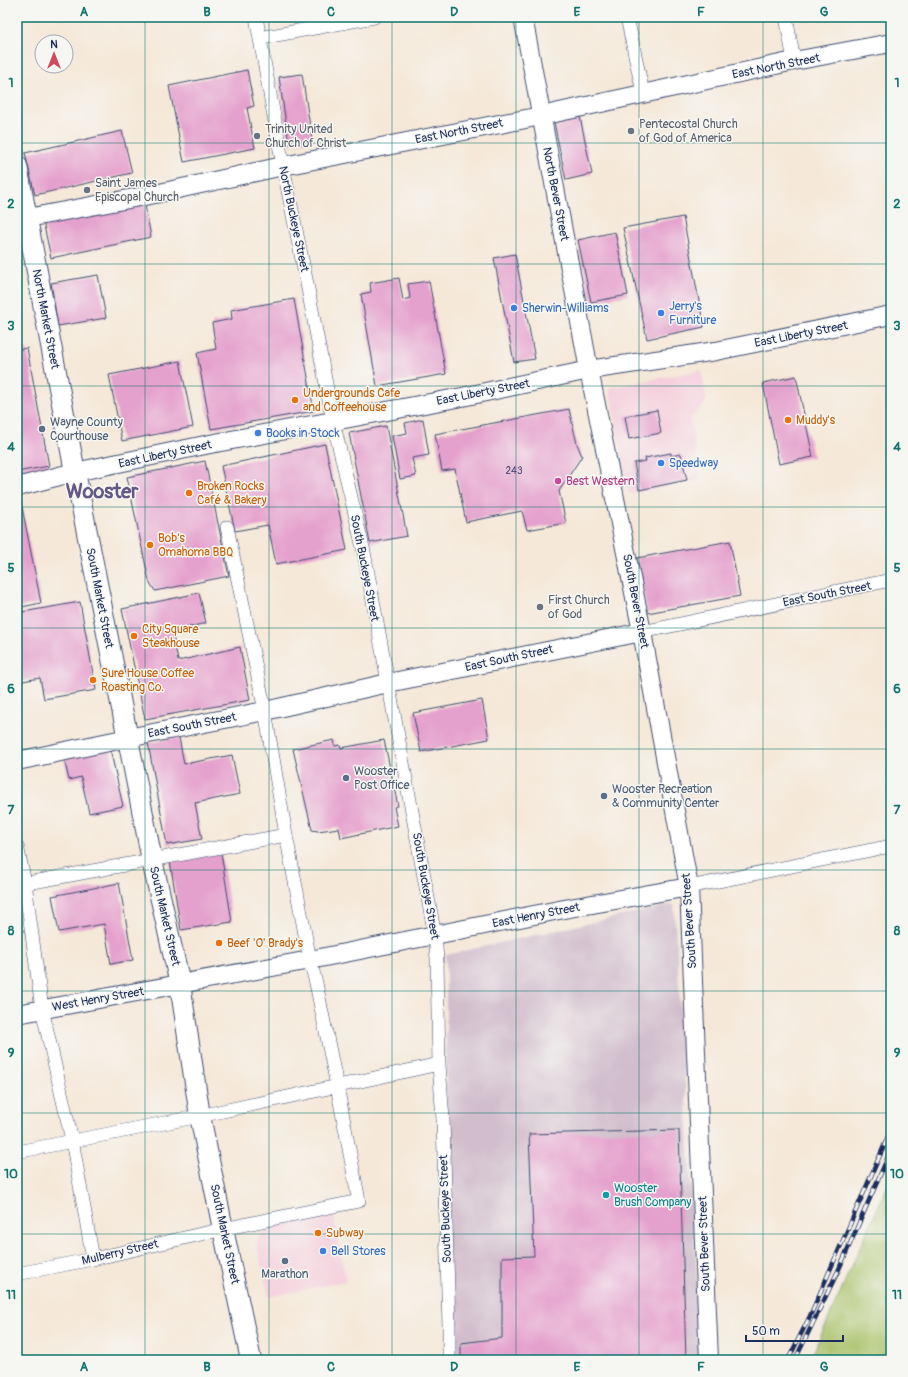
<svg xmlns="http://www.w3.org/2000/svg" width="908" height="1377" viewBox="0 0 908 1377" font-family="Pangolin,sans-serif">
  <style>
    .built { fill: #f5cfdc }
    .industrial { fill: #d1bdcc }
    .green { fill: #a8c167; stroke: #627862 }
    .building { fill: #e5a1cd }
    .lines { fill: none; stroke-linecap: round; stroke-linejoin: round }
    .street-casing { stroke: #3c4b70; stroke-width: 14 }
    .secondary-casing { stroke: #3c4b70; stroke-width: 20 }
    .primary-casing { stroke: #3c4b70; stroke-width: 22 }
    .street { stroke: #fff; stroke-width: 13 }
    .secondary { stroke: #fff; stroke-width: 18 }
    .primary { stroke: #fff; stroke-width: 20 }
    .rail-casing { stroke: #1b2f5e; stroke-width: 4.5 }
    .rail { stroke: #f6f6f2; stroke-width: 3; stroke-dasharray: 9; stroke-linecap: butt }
    .grid { fill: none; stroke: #0f766e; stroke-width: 1; stroke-opacity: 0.55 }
    .worship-dot { fill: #6b7280; stroke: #f6f6f2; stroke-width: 1.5 }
    .shop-dot { fill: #3f7fe0; stroke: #f6f6f2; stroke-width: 1.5 }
    .food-dot { fill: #e8710a; stroke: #f6f6f2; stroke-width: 1.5 }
    .service-dot { fill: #5c6f8a; stroke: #f6f6f2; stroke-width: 1.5 }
    .hotel-dot { fill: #d1479c; stroke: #f6f6f2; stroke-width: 1.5 }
    .culture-dot { fill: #0f9aa8; stroke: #f6f6f2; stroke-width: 1.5 }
    .labels { text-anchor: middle; stroke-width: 3; stroke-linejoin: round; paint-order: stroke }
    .number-label { font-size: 10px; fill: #4e4c7a }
    .street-label { font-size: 12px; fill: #1b2f5e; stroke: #f6f6f2 }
    .worship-label { font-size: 12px; fill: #5b616d; stroke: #f6f6f2; text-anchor: start }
    .shop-label { font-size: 12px; fill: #366cbe; stroke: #f6f6f2; text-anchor: start }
    .food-label { font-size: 12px; fill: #c56008; stroke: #f6f6f2; text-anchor: start }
    .service-label { font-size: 12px; fill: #4e5e75; stroke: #f6f6f2; text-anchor: start }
    .hotel-label { font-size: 12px; fill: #b23c85; stroke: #f6f6f2; text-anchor: start }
    .culture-label { font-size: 12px; fill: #0d838f; stroke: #f6f6f2; text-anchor: start }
    .town-label { font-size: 20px; font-weight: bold; fill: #625785; stroke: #f6f6f2 }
    .neatline { fill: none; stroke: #0f766e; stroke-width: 1.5 }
    .grid-label { font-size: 13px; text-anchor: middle; font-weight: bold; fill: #0f766e }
  </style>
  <rect width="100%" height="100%" fill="#f6f6f2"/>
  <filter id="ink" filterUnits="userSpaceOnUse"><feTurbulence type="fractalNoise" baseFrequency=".025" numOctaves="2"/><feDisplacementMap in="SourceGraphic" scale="8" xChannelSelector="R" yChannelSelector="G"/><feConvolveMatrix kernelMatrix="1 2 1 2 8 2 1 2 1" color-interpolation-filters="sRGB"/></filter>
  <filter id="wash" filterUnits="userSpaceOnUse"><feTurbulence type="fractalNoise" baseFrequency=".012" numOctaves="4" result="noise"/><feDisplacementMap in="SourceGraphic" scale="16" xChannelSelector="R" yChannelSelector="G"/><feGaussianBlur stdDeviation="0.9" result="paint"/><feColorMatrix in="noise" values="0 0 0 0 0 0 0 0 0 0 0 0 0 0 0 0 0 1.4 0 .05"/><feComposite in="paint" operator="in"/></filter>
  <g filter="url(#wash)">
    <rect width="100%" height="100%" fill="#f5e8d8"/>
    <!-- built -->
    <path class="built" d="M701 370 707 401 690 420 701 480 629 494 609 388Z
      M333 1213 346 1281 269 1297 256 1242 266 1227Z"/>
    <!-- industrial -->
    <path class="industrial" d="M674 904 702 1360H446V955Z"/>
    <!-- green -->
    <path class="green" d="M891 1178V1360H810Z"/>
    <g id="blocks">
      <!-- building -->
      <path class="building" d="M247 70 254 106 247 108 255 148 184 162 169 86Z
        M302 74 312 140 289 144 279 77Z
        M580 117 592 174 566 180 554 122Z
        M122 131 132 173 35 195 25 153Z
        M144 200 151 237 51 258 43 221Z
        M683 217 704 327 647 339 623 228Z
        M615 232 628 295 591 302 578 240Z
        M515 254 535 359 514 362 494 258Z
        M98 275 106 318 58 326 51 283Z
        M399 278 403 300 410 298 408 284 429 281 446 374 377 386 361 294 371 292 370 283Z
        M294 299 314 411 211 429 197 353 216 349 212 323 232 319 231 310Z
        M27 348 49 466 17 472V350Z
        M180 361 193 427 122 441 109 375Z
        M796 376 813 457 779 464 763 383Z
        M569 409 577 444 582 456 559 491 566 523 527 530 522 511 466 522 455 469 442 471 435 434Z
        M657 410 661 433 629 439 625 416Z
        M423 419 429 455 412 458 416 476 400 479 392 436 407 433 405 423Z
        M386 426 407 536 370 543 349 433Z
        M325 444 347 550 276 564 268 525 235 531 221 466Z
        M671 453V456L681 454 687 480 639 490 634 463 646 461 645 458Z
        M205 461 229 576 155 591 149 581 127 477Z
        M17 497H20L41 603 17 608Z
        M730 541 740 596 647 613 637 558Z
        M199 593 206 623 172 631 178 661 240 647 250 700 145 719 122 609Z
        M80 602 96 690 44 699 40 678 17 682V613Z
        M482 700 489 739 421 752 413 713Z
        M179 737 184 764 232 755 240 794 195 803 202 839 167 845 148 743Z
        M334 740 335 746 340 745 341 748 384 740 398 806 394 807 398 826 341 838 339 828 318 831 312 830 293 749Z
        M109 744 123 806 89 813 81 777 69 780 63 754Z
        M221 853 232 922 181 930 170 861Z
        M119 883 133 960 111 964 104 924 59 932 52 896Z
        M679 1130 686 1360H461V1343L502 1338V1257L534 1256 529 1134Z"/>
    </g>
  </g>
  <g filter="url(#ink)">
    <use href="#blocks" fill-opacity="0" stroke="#3c4b70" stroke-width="1"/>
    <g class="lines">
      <defs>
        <path id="street" d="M256 17 283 166 308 289 333 421 364 552 435 936 437 959 439 1064 443 1120 449 1326V1360
          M627 17 643 93
          M786 17 794 61
          M260 38 374 17
          M642 632 891 580
          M17 846 25 883 42 1009 72 1140 93 1259H91
          M17 885 286 835
          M689 887 891 846
          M17 1152 200 1116 439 1064
          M17 1274 93 1259 223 1229 359 1201 337 1086 316 983 310 960 286 835 265 711 227 527"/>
        <path id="secondary" d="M523 17 589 370 642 632 689 887 709 1360
          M17 220 155 194 283 166 541 116 794 61 891 43
          M17 487 75 472 210 444 462 397 589 370 716 351 891 315
          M17 761 128 738 265 711 388 683 642 632
          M17 1014 310 960 564 909 689 887"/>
        <path id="primary" d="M17 166 75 472 152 860 180 984 200 1116 223 1229 251 1360"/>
      </defs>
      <!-- street casing -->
      <use href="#street" class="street-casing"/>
      <!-- secondary casing -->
      <use href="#secondary" class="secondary-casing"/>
      <!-- primary casing -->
      <use href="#primary" class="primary-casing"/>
      <!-- street -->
      <use href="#street" class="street"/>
      <!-- secondary -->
      <use href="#secondary" class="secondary"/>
      <!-- primary -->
      <use href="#primary" class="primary"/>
      <defs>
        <path id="rail" d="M788 1360 810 1316 891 1130
          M795 1360 839 1269 891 1150"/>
      </defs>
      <!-- rail casing -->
      <use href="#rail" class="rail-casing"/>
      <!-- rail -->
      <use href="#rail" class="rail"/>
    </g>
  </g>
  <!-- grid -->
  <path class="grid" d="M145 17V1360M269 17V1360M392 17V1360M516 17V1360M639 17V1360M763 17V1360M17 143H891M17 264H891M17 386H891M17 507H891M17 628H891M17 749H891M17 870H891M17 991H891M17 1113H891M17 1234H891"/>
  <!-- markers -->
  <g class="worship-dot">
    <circle cx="631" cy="131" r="4"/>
    <circle cx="257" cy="136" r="4"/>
    <circle cx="87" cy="190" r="4"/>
    <circle cx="540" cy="607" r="4"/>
  </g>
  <g class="shop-dot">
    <circle cx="514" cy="308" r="4"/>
    <circle cx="661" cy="313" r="4"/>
    <circle cx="258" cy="433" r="4"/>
    <circle cx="661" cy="463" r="4"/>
    <circle cx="323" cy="1251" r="4"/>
  </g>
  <g class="food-dot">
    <circle cx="295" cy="400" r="4"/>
    <circle cx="788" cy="420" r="4"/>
    <circle cx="189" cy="493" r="4"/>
    <circle cx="150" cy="545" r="4"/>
    <circle cx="134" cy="636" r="4"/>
    <circle cx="93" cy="680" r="4"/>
    <circle cx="219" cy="943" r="4"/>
    <circle cx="318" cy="1233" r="4"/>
  </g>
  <g class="service-dot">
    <circle cx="42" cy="429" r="4"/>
    <circle cx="346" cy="778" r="4"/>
    <circle cx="604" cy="796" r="4"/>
    <circle cx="285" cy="1261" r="4"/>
  </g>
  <circle class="hotel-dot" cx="558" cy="481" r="4"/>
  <circle class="culture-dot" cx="606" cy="1195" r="4"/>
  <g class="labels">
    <!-- number labels -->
    <g class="number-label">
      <text x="514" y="474">243</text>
    </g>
    <!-- street labels -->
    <g class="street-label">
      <text transform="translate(776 66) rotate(-11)" y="4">East North Street</text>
      <text transform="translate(459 131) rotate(-11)" y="4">East North Street</text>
      <text transform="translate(556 194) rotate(79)" y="4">North Bever Street</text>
      <text transform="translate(294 219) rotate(78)" y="4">North Buckeye Street</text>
      <text transform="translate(46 319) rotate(79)" y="4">North Market Street</text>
      <text transform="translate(801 334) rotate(-11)" y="4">East Liberty Street</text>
      <text transform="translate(483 392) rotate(-11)" y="4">East Liberty Street</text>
      <text transform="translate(165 454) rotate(-12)" y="4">East Liberty Street</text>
      <text transform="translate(365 568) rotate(79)" y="4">South Buckeye Street</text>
      <text transform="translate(827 594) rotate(-11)" y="4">East South Street</text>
      <text transform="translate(100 598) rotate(79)" y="4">South Market Street</text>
      <text transform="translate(636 601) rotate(79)" y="4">South Bever Street</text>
      <text transform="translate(509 658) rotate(-12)" y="4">East South Street</text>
      <text transform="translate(192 725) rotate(-11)" y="4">East South Street</text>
      <text transform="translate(426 886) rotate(80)" y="4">South Buckeye Street</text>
      <text transform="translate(536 915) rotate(-11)" y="4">East Henry Street</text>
      <text transform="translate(165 916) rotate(77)" y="4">South Market Street</text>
      <text transform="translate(689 921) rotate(-94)" y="4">South Bever Street</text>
      <text transform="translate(98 999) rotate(-10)" y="4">West Henry Street</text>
      <text transform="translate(445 1209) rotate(-92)" y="4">South Buckeye Street</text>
      <text transform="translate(225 1234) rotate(78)" y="4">South Market Street</text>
      <text transform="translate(704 1244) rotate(-92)" y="4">South Bever Street</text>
      <text transform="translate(120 1252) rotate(-13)" y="4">Mulberry Street</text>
    </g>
    <!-- worship labels -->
    <g class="worship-label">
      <text x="639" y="128">Pentecostal Church<tspan x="639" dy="14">of God of America</tspan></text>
      <text x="265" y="133">Trinity United<tspan x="265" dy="14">Church of Christ</tspan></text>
      <text x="95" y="187">Saint James<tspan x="95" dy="14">Episcopal Church</tspan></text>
      <text x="548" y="604">First Church<tspan x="548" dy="14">of God</tspan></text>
    </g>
    <!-- shop labels -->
    <g class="shop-label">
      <text x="669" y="310">Jerry's<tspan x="669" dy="14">Furniture</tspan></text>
      <text x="522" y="312">Sherwin-Williams</text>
      <text x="266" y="437">Books in Stock</text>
      <text x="669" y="467">Speedway</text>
      <text x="331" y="1255">Bell Stores</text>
    </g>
    <!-- food labels -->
    <g class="food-label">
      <text x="303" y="397">Undergrounds Cafe<tspan x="303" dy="14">and Coffeehouse</tspan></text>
      <text x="796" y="424">Muddy's</text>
      <text x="197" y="490">Broken Rocks<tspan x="197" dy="14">Café &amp; Bakery</tspan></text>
      <text x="158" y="542">Bob's<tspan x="158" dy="14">Omahoma BBQ</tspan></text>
      <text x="142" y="633">City Square<tspan x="142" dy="14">Steakhouse</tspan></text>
      <text x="101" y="677">Sure House Coffee<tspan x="101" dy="14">Roasting Co.</tspan></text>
      <text x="227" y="947">Beef 'O' Brady's</text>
      <text x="326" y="1237">Subway</text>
    </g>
    <!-- service labels -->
    <g class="service-label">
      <text x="50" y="426">Wayne County<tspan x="50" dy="14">Courthouse</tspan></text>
      <text x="354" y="775">Wooster<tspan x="354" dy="14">Post Office</tspan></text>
      <text x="612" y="793">Wooster Recreation<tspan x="612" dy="14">&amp; Community Center</tspan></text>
      <text x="285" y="1278" text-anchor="middle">Marathon</text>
    </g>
    <!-- hotel labels -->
    <g class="hotel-label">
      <text x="566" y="485">Best Western</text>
    </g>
    <!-- culture labels -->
    <g class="culture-label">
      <text x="614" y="1192">Wooster<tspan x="614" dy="14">Brush Company</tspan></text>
    </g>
    <!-- town labels -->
    <g class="town-label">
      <text x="102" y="498">Wooster</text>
    </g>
  </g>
  <!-- margin -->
  <rect width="908" height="1377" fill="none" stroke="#f6f6f2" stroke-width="44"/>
  <!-- north arrow -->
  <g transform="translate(54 54)"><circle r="19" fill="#f6f6f2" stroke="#9ea6b7"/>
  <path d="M0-3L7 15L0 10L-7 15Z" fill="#d1495b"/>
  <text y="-6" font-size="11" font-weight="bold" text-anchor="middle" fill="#1b2f5e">N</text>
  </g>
  <!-- scale -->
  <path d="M746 1335v6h97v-6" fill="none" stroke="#1b2f5e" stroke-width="2"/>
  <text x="752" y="1335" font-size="12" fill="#1b2f5e" stroke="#f6f6f2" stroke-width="3" paint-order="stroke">50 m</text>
  <rect x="22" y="22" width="864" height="1333" class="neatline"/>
  <g class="grid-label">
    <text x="84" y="16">A</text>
    <text x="207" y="16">B</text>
    <text x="331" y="16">C</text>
    <text x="454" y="16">D</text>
    <text x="577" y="16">E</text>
    <text x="701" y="16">F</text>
    <text x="824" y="16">G</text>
    <text x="11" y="87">1</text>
    <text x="897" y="87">1</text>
    <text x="11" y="208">2</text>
    <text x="897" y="208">2</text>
    <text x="11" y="330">3</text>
    <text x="897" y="330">3</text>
    <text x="11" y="451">4</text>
    <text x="897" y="451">4</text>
    <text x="11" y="572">5</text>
    <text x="897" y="572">5</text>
    <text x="11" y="693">6</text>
    <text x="897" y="693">6</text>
    <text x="11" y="814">7</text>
    <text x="897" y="814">7</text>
    <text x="11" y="935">8</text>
    <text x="897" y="935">8</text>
    <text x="11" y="1057">9</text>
    <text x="897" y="1057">9</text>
    <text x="11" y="1178">10</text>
    <text x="897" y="1178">10</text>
    <text x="11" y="1299">11</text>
    <text x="897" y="1299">11</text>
    <text x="84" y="1371">A</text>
    <text x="207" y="1371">B</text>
    <text x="331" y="1371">C</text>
    <text x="454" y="1371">D</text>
    <text x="577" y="1371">E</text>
    <text x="701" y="1371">F</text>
    <text x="824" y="1371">G</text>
  </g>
</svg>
